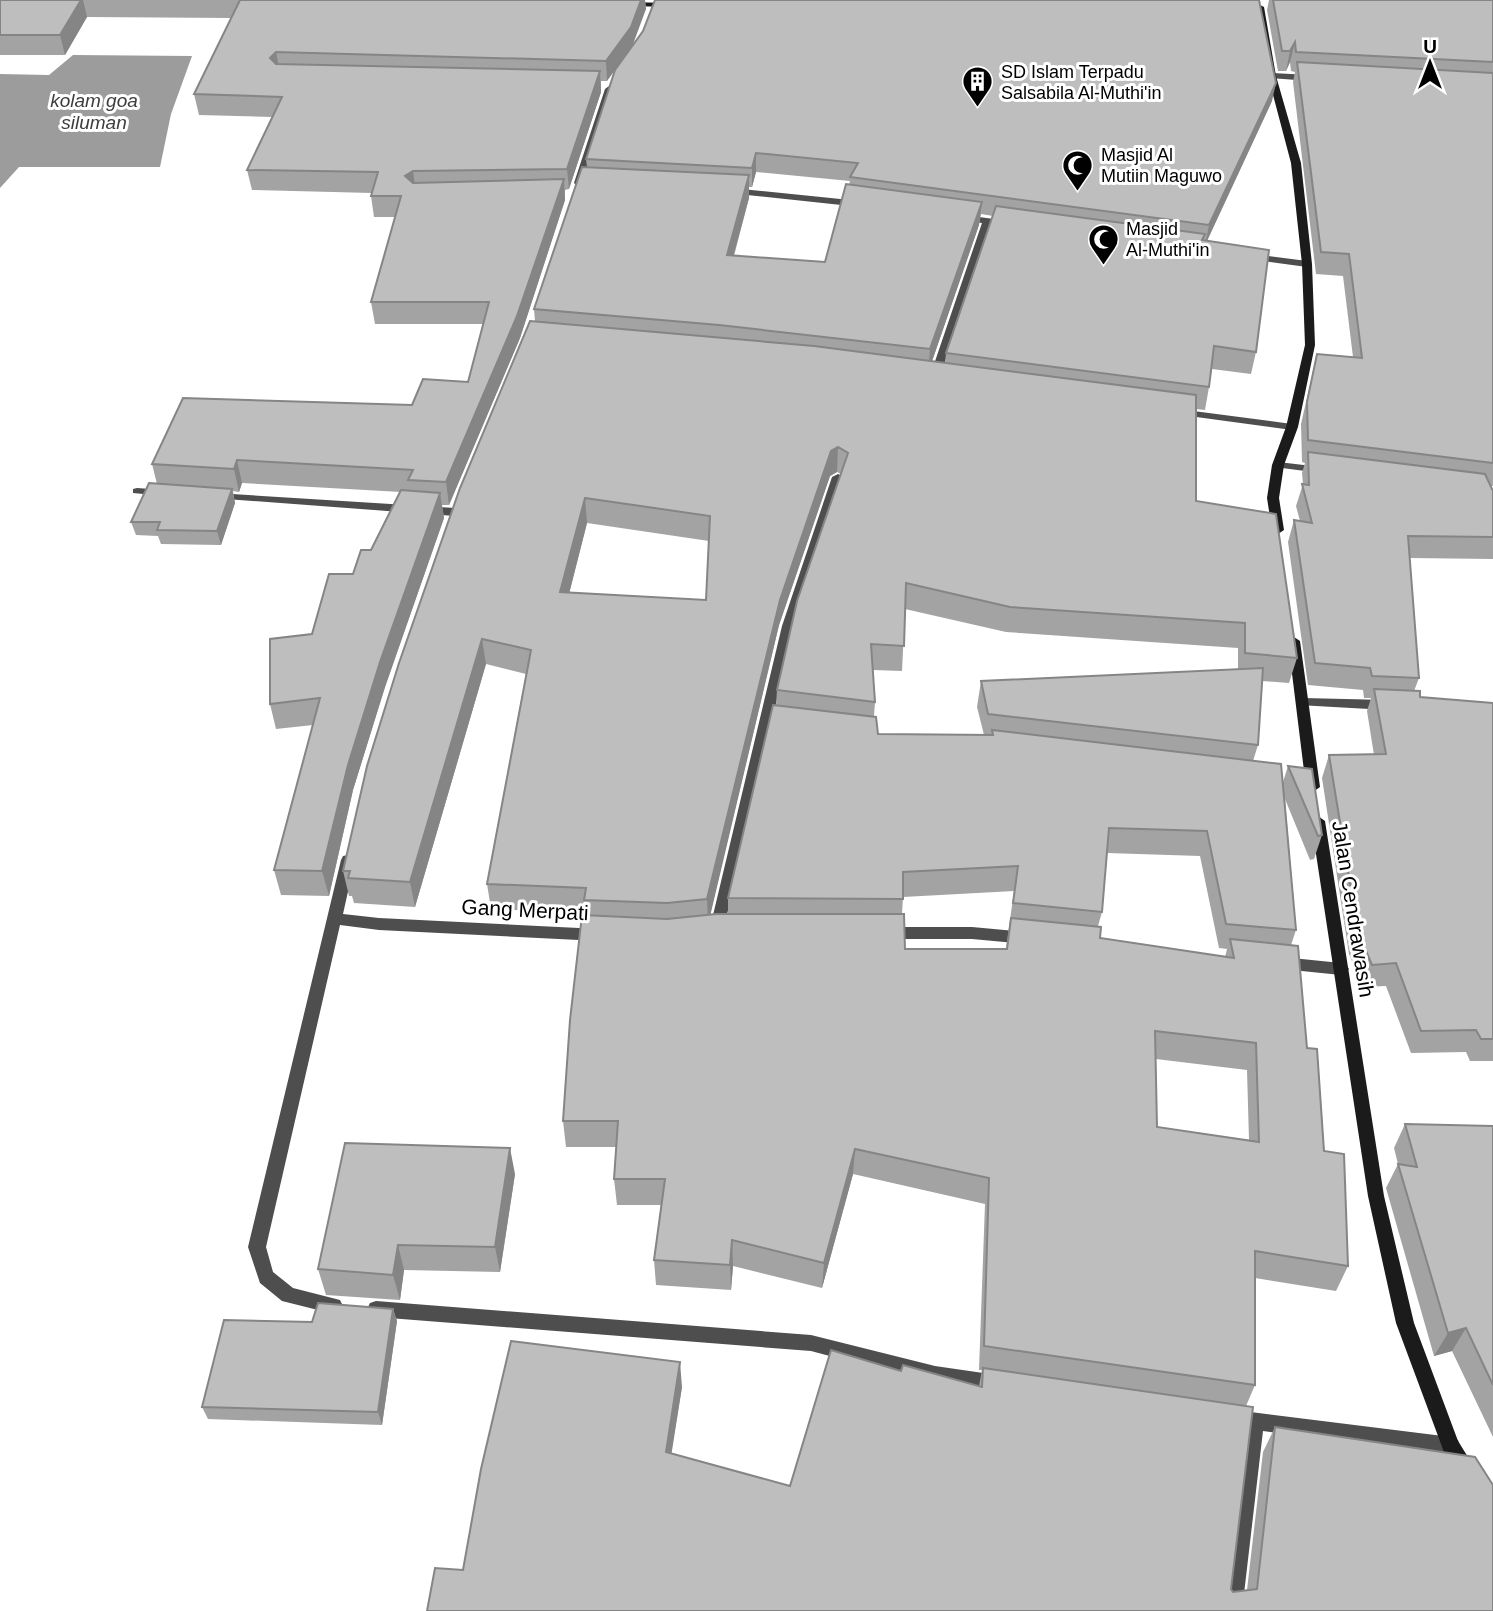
<svg xmlns="http://www.w3.org/2000/svg" width="1493" height="1611" viewBox="0 0 1493 1611" font-family="Arial,sans-serif">
  <style>
    .water { fill: #9c9c9c }
    .lines { fill: none; stroke-linecap: round; stroke-linejoin: round }
    .lane { fill: #4e4e4e; fill-rule: evenodd }
    .street { fill: #4e4e4e; fill-rule: evenodd }
    .secondary { fill: #1b1b1b; fill-rule: evenodd }
    .wall { fill: #a3a3a3; fill-rule: evenodd }
    .shaded-wall { fill: #858585 }
    .building { fill: #bebebe; stroke: #858585; stroke-width: 2; fill-rule: evenodd }
    .labels { text-anchor: middle; stroke-width: 6; stroke-linejoin: round; paint-order: stroke }
    .far-poi-label { font-size: 18px; fill: #000; stroke: #fff; text-anchor: start }
    .far-water-label { font-size: 19px; font-style: italic; fill: #3d3d3d; stroke: #fff }
    .street-label { font-size: 21px; fill: #000; stroke: #fff }
  </style>
  <rect width="100%" height="100%" fill="#fff"/>
  <!-- water -->
  <path class="water" d="M73 55 192 56 171 114 160 167H19L0 188V74L49 75Z"/>
  <g class="lines">
    <!-- lane -->
    <path class="lane" d="M137 488 164 490 170 493 164 496 133 493V489Z
      M216 493 455 508 461 512 455 516 212 498 210 496Z"/>
    <!-- street -->
    <path class="street" d="M1272 73 1310 75 1314 78 1310 81 1269 78V74Z
      M609 86 613 89 584 183 576 185 574 183 605 89Z
      M731 188 860 201 865 204 860 207 728 193 726 191Z
      M964 215 1009 221 1014 224 1009 227 992 225 939 379 934 382 929 379 982 223 961 220V216Z
      M1252 254 1307 261 1312 264 1307 267 1249 259 1247 257Z
      M1178 409 1292 424 1298 427 1292 430 1174 414V410Z
      M1278 462 1321 467 1327 470 1321 473 1274 467 1272 465Z
      M838 474 844 477 794 626 723 932 721 936H711L709 932 782 626 832 477Z
      M1303 698 1387 700 1394 705 1387 710 1298 705 1296 702 1298 699Z
      M348 855 353 856 355 860 343 914 379 918 599 929 604 931 606 935 604 939 599 941 379 930 340 925 266 1247 273 1272 293 1288 340 1300 343 1306 340 1312 334 1314 282 1301 260 1283 248 1247 341 860 343 856Z
      M888 927H972L1025 932 1030 934 1033 938 1030 942 1025 944 972 939H888L883 937 881 933 883 929Z
      M1282 957 1341 963 1346 965 1349 969 1346 973 1341 975 1282 969 1277 967 1274 963 1277 959Z
      M376 1301 811 1335 935 1366 997 1375 1003 1378 1006 1384 1003 1390 997 1393 935 1384 811 1351 376 1317 370 1315 367 1309 370 1303Z
      M1235 1410 1451 1437 1458 1440 1460 1446 1458 1452 1451 1455 1263 1431 1242 1611H1222L1245 1429 1228 1425 1226 1419 1228 1413Z"/>
    <!-- secondary -->
    <path class="secondary" d="M624 2 673 3 677 5 673 7 627 6H624Z
      M1260 5 1264 7 1276 76 1301 163 1312 264 1315 345 1298 427 1284 465 1279 498 1284 530 1278 534 1272 530 1267 498 1272 465 1286 427 1305 345 1302 264 1291 163 1268 76 1256 7Z
      M1294 637 1300 641 1320 787 1313 792 1306 787 1288 641Z
      M1318 816 1325 821 1384 1196 1414 1323 1458 1441 1476 1470 1473 1477 1466 1479 1459 1477 1444 1452 1396 1323 1368 1196 1311 821Z"/>
  </g>
  <!-- wall -->
  <path class="wall" d="M0 0H645L646 9 607 81H601V92L569 189 565 190V200L520 338 449 505H442L444 518 385 687 353 790 329 896 281 895 274 870 313 725 276 729 270 704 312 634 353 574 371 550 401 492 242 483 239 492 233 491 235 503 221 545 161 544 158 536 136 535 131 522 157 484 152 464 412 405 468 382 483 324H375L371 302 395 217H374L371 196 372 193 252 190 247 170 273 117 199 115 194 94 232 18 87 17 65 55H0Z
    M1269 0H1493V486H1491L1493 491V559L1410 558 1419 678 1414 691 1420 697 1493 703V1061H1470L1466 1052 1411 1053 1386 986 1363 987 1349 954 1322 778 1329 755H1374L1367 711 1371 698H1364L1363 690 1308 685 1288 542 1294 520 1300 521 1296 506 1303 484 1302 473 1305 463 1302 462 1301 424 1317 354 1353 357 1343 276 1316 274 1293 82 1295 72 1291 71 1290 62 1286 71H1278L1267 10Z
    M1259 2 1272 101 1207 241 1256 352 1251 374 1212 369 1209 387 1205 410 1196 409V501L1297 658 1289 683 1262 681 1258 745 1253 761 1283 782 1288 766 1322 835 1314 859 1310 860 1285 799 1296 930 1291 945 1324 1151 1348 1266 1336 1291 1255 1278V1385L1246 1406 1231 1589 1233 1592 1247 1590 1263 1452 1275 1427 1493 1611 463 1570 682 1387 671 1453 790 1486 901 1371 979 1386 982 1370H979L985 1204 853 1174 822 1288 733 1266 731 1290 656 1285 654 1260 661 1205H617L614 1179 616 1147H566L563 1121 586 913 491 909 487 884 526 674 486 664 415 907 354 903 352 896H349L343 871 535 321 534 309 587 167 586 159 643 31ZM756 172 850 181 825 262 734 256 749 198V187H752ZM981 214 993 216 946 353 945 363 932 361 979 225ZM837 472 841 474 777 690 776 705 728 898V914H710L779 625 830 476ZM587 523 709 541 706 600 569 593ZM905 609 1006 632 1238 648V669L981 681 977 707 984 735 878 734 874 716 875 702 873 670 902 671ZM1107 853 1200 856 1219 948 1227 949 1225 957 1100 938 1098 926 1102 912ZM1014 891 1006 949H905L902 914 903 897ZM1156 1059 1247 1070 1249 1140 1157 1127Z
    M1405 1124 1493 1126V1437L1452 1351 1434 1356 1386 1188 1398 1164 1394 1148Z
    M515 1174 500 1272 404 1270 400 1300 326 1295 318 1269Z
    M393 1309 397 1321 382 1425 208 1419 202 1407 312 1322Z"/>
  <!-- shaded-wall -->
  <path class="shaded-wall" d="M81 0H83L87 17 65 55 60 35Z
    M641 0H645L646 9 632 47 607 81 606 61Z
    M1295 42 1290 62 1286 71 1290 51Z
    M276 52 280 72 270 58Z
    M600 71 601 92 569 189 567 169Z
    M1276 83 1272 101 1205 245 1209 225Z
    M756 153V172L752 187V168Z
    M413 171 416 192 405 176Z
    M749 175V198L727 279V255Z
    M564 179 565 200 520 338 449 505 446 482Z
    M982 202 979 225 928 373 930 349Z
    M838 447 837 472 830 476 779 625 708 925 707 899 780 600 831 451Z
    M237 460 242 483 239 492 234 469Z
    M232 489 235 503 221 545 217 531Z
    M440 493 444 518 385 687 353 790 329 896 322 871 348 765 380 662Z
    M585 498 587 523 563 618 560 592Z
    M482 639 486 664 415 907 410 882Z
    M510 1148 515 1174 500 1272 495 1247Z
    M855 1149 853 1174 822 1288 824 1263Z
    M732 1240 733 1266 731 1290 730 1265Z
    M398 1245 404 1270 400 1300 393 1275Z
    M393 1309 397 1321 382 1425 378 1412Z
    M1466 1328 1452 1351 1434 1356 1448 1333Z
    M680 1362 682 1387 668 1476 666 1452Z"/>
  <!-- building -->
  <path class="building" d="M0 0H81L60 35H0Z
    M240 0H641L631 27 606 61 276 52 270 58 276 64 600 71 567 169 413 171 405 176 413 183 564 179 517 316 446 482 408 480 413 470 237 460 234 469 152 464 183 398 412 405 423 379 468 382 489 302H371L401 196H371L378 172 247 170 282 97 194 94Z
    M655 0H1259L1276 83 1209 225 850 177 858 163 756 153 752 168 586 159 615 70 643 31Z
    M1273 0H1493V62L1296 52 1295 42 1290 51H1282Z
    M1297 62 1493 73V463L1308 440 1307 402 1317 354 1362 358 1349 254 1321 252Z
    M582 167 749 175 727 255 825 262 846 184 982 202 930 349 719 325 534 309Z
    M996 206 1205 234 1202 240 1269 250 1256 352 1214 346 1209 387 946 353Z
    M530 321 814 346 1196 395V501L1276 514 1297 658 1245 653V623L1010 607 906 583 904 646 871 644 875 702 777 690 797 601 848 453 838 447 831 451 780 600 707 899 667 903 584 900 586 888 487 884 531 650 482 639 410 882 348 878 350 871H343L367 766 399 663 460 488ZM585 498 710 516 706 600 560 592Z
    M1308 452 1485 474 1493 491V537L1408 536 1419 678 1372 676 1370 668 1315 663 1294 520 1312 523 1302 484 1309 485Z
    M149 483 232 489 217 531 157 530 160 522H131Z
    M401 490 440 493 380 662 348 765 322 871 274 870 320 698 270 704V639L312 634 329 574H353L361 550H371Z
    M1263 668 1258 745 988 714 981 681Z
    M1374 689 1420 691V697L1493 703V1039H1481L1476 1030 1421 1031 1396 963 1372 965 1358 932 1329 755 1386 754Z
    M773 705 876 717 878 734 993 735 992 730 1281 764 1296 930 1226 924 1207 831 1109 828 1102 912 1013 903 1018 866 903 872V899L728 898Z
    M1288 766 1312 769 1322 835 1318 836Z
    M716 914H904L905 949H1007L1011 918 1101 927 1100 938 1234 958 1230 939 1298 946 1307 1048 1317 1049 1324 1151 1344 1154 1348 1266 1255 1251V1385L984 1346 989 1178 855 1149 824 1263 732 1240 730 1265 654 1260 665 1179H614L618 1121H563L570 1020 582 915 667 919ZM1155 1031 1256 1043 1259 1142 1157 1127Z
    M1405 1124 1493 1126V1385L1466 1328 1448 1333 1398 1164 1417 1167Z
    M345 1143 510 1148 495 1247 398 1245 393 1275 318 1269Z
    M318 1303 393 1309 378 1412 202 1407 224 1320 312 1322Z
    M511 1341 680 1362 666 1452 790 1486 831 1350 901 1371 903 1365 982 1387 983 1368 1253 1407 1231 1589 1233 1592 1257 1589 1275 1427 1475 1457 1493 1485V1611H427L435 1568 463 1570 481 1469Z"/>
  <!-- icons -->
  <defs>
    <symbol id="building-pin" viewBox="-11 -11 22 30"><path d="M0 17L-7.5 6A9.5 9.5 0 1 1 7.5 6Z" fill="#000" stroke="#fff"/><path d="M-4-6H4V6H1V3H-1V6H-4ZM-2.5-4.3h1.7v1.8h-1.7ZM.8-4.3h1.7v1.8H.8ZM-2.5-1h1.7V.8h-1.7ZM.8-1h1.7V.8H.8Z" fill="#fff"/></symbol>
    <symbol id="mosque-pin" viewBox="-11 -11 22 30"><path d="M0 17L-7.5 6A9.5 9.5 0 1 1 7.5 6Z" fill="#000" stroke="#fff"/><path d="M3.5-4.9A6 6 0 1 0 3.5 4.9A5 5 0 1 1 3.5-4.9Z" fill="#fff"/></symbol>
  </defs>
  <g fill-rule="evenodd">
    <use href="#building-pin" x="960" y="64" width="35" height="47"/>
    <use href="#mosque-pin" x="1060" y="148" width="35" height="47"/>
    <use href="#mosque-pin" x="1086" y="222" width="35" height="47"/>
  </g>
  <g class="labels">
    <!-- far-poi labels -->
    <g class="far-poi-label">
      <text x="1001" y="78">SD Islam Terpadu<tspan x="1001" dy="21">Salsabila Al-Muthi'in</tspan></text>
      <text x="1101" y="161">Masjid Al<tspan x="1101" dy="21">Mutiin Maguwo</tspan></text>
      <text x="1126" y="235">Masjid<tspan x="1126" dy="21">Al-Muthi'in</tspan></text>
    </g>
    <!-- far-water labels -->
    <g class="far-water-label">
      <text x="94" y="107">kolam goa<tspan x="94" dy="22">siluman</tspan></text>
    </g>
    <!-- street labels -->
    <g class="street-label">
      <text transform="translate(1353 909) rotate(81)" y="7">Jalan Cendrawasih</text>
      <text transform="translate(525 910) rotate(3)" y="7">Gang Merpati</text>
    </g>
  </g>
  <!-- north arrow -->
  <g transform="translate(1430 63)" stroke="#ffffff" stroke-width="5" paint-order="stroke">
  <path d="M0-5L12 26L0 18L-12 26Z" fill="#000000"/>
  <text y="-10" font-size="19" font-weight="bold" text-anchor="middle" fill="#000000">U</text>
  </g>
</svg>
